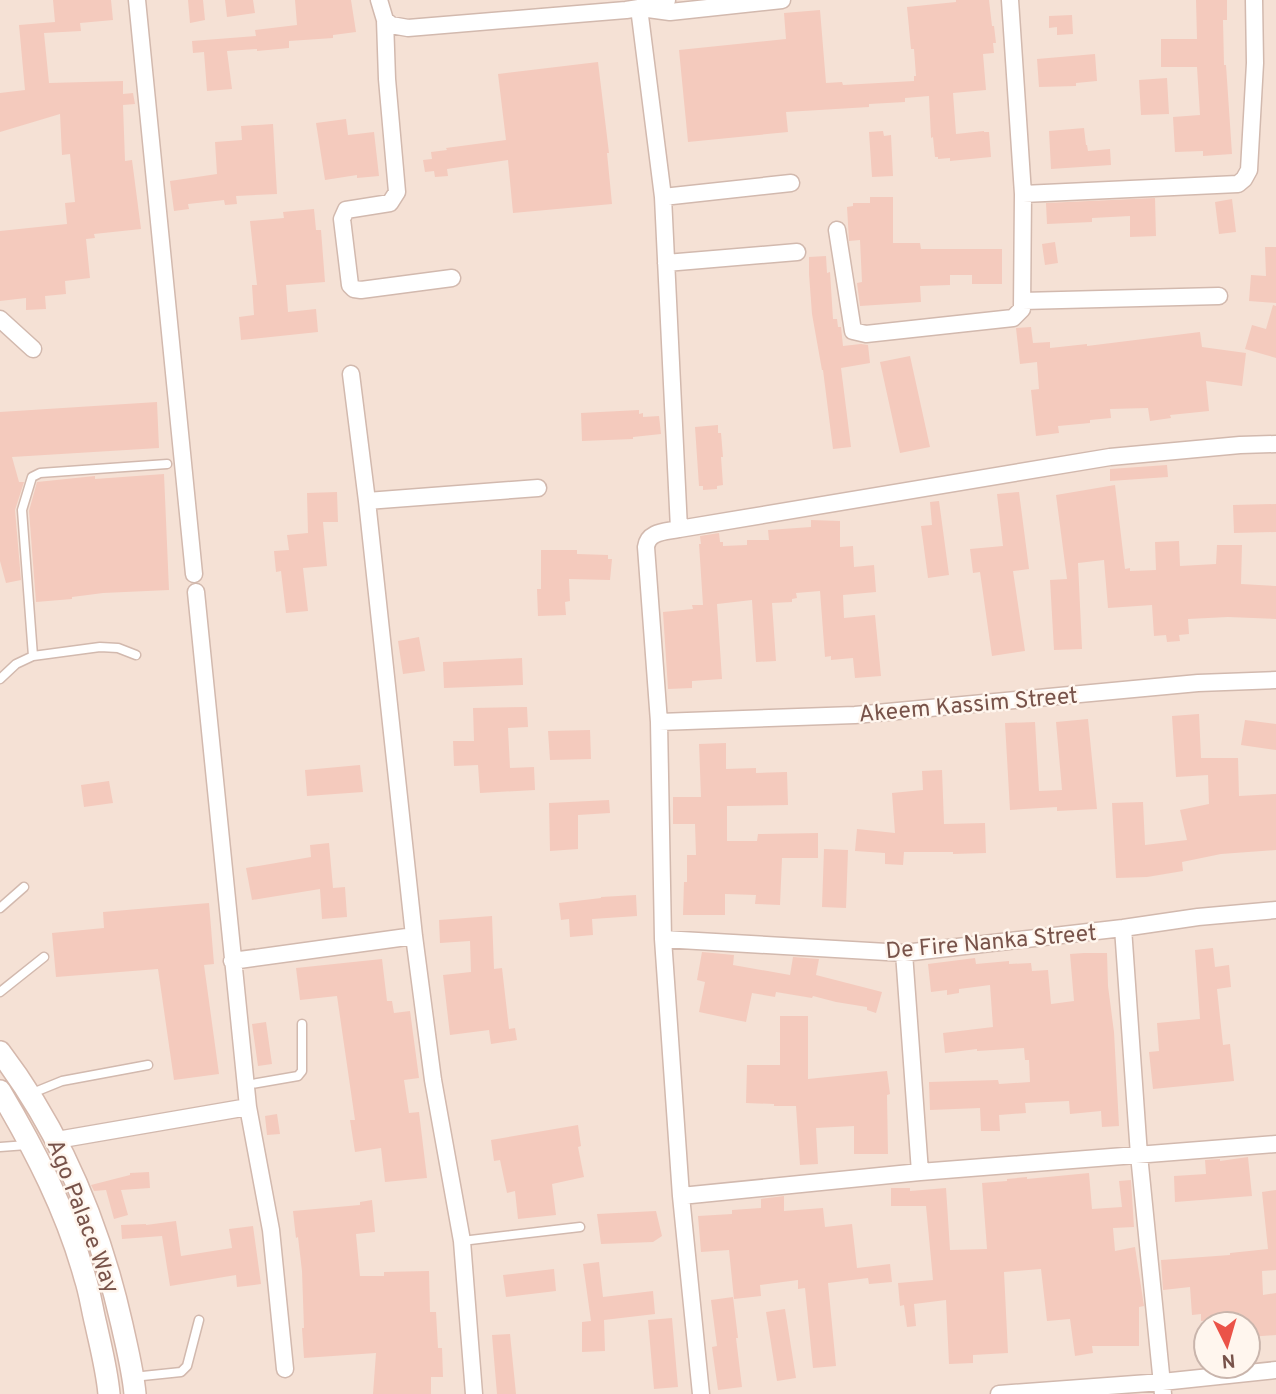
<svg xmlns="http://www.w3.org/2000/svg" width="1276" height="1394" viewBox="0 0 1276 1394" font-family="Overpass,sans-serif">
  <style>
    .residential { fill: #f5e1d5; fill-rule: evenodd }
    .building { fill: #f4cabd }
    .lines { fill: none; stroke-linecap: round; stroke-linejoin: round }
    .lane-casing { stroke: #d2b9ae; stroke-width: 11 }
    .street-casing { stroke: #d2b9ae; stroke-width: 19 }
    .secondary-casing { stroke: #d5b8ac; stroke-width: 24 }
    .lane { stroke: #fff; stroke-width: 8 }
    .street { stroke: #fff; stroke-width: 16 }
    .secondary { stroke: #fff; stroke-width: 21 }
    .labels { text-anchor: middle; stroke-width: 5; stroke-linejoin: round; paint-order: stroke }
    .street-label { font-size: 23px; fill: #78534a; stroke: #fff6ee }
  </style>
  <rect width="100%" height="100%" fill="#fdf1e7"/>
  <!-- residential -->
  <path class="residential" d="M0 0H1276V1394H0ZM1206 1324H1248V1366H1206Z"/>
  <!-- building -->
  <path class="building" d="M53 0H111L113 20 80 23 81 31 44 33 49 83 123 81V94L133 93 135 104 123 105 125 161 132 160 141 229 94 234 95 238 86 239 90 278 65 281 66 294 45 296 46 309 26 310V298L0 301V231L67 224 65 203 75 202 70 154 62 155 60 114 0 132V93L25 90 19 25 55 22Z
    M188 0H203L205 20 190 23Z
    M225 0H253L255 13 227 17Z
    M295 0H351L356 32 333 35V38L289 41V48L257 51V49L227 51 232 89 207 91 204 52 193 53 192 41 256 36 255 30 297 25Z
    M956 0H989L992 26H994L996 43H993L994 53 983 54 986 90 953 93 956 134 984 131V132H989L991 157 950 161V158L938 159V157H935L933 137 931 138 929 96 905 98V102L869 104V107L786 112 788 132 688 142 679 50 786 39 784 13 820 10 826 83 842 82 843 85 914 81V76H916L914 49H911L907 7 956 2Z
    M1196 0H1227V20H1223L1224 65H1226L1232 154 1203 156V151L1175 152 1173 117 1200 115 1197 67H1161V39H1197Z
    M1072 15 1073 34 1057 35V27L1049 28V16Z
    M1095 54 1097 81 1076 83V86L1039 87 1037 59Z
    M598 62 609 153H607L612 204 513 213 508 160 447 169 448 176 435 177 434 171 425 172 423 160 432 159 431 152 447 150 446 148 506 140 498 74Z
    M1167 78 1169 114 1141 115 1139 80Z
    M346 119 348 135 374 132 379 176 357 178V175L325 180 316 123Z
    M273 124 277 194 236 196 237 204 225 205 224 200 188 204 189 209 174 211 170 181 217 174 215 142 242 140 241 126Z
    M1084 128 1086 145H1087L1088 151 1110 149 1111 165 1051 169 1049 131Z
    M883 131 884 136 891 135 893 176 872 177 869 132Z
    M870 197H893V243H920L921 249H1002V284H972V275H950V285L920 286 921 302 860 306 857 283 862 282 860 240 849 241 847 207 853 206V203H870Z
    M1155 198 1156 236 1130 237V216L1092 218V222L1047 224 1046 203Z
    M1232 199 1236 232 1219 234 1215 202Z
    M314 209 316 230H321L325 282 286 285 288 312 316 309 318 332 241 340 239 317 254 315 252 285H257L250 221 284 218 283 212Z
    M1055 242 1058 263 1045 265 1042 244Z
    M1265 247H1276V303L1249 301 1251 275 1266 276Z
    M826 256 827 273 830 272 833 319H837L838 327H841L843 346 861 344 868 345 870 363 841 368 851 447 833 449 823 370H822L812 314 809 274V257Z
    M1273 305 1276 306V358L1245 349 1252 325 1266 329Z
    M1031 327 1033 343 1050 342V348L1087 344V346L1200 332 1202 347 1246 353 1242 386 1206 381 1209 411 1170 415 1171 418 1150 421 1148 408 1110 409 1111 418 1090 420V423L1058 426 1059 433 1036 436 1031 390 1039 389 1037 362 1020 364 1016 328Z
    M910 356 930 447 900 453 880 362Z
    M157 402 159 448 12 457 19 482H24L15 510 21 580 6 583 0 561V412Z
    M639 410V414L643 413V417L659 416 661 434 633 437V439L582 441 581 413Z
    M718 425V433H721L723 457H721L723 485 717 486V489L703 490V486H699L695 427Z
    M1167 465 1168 477 1110 481V469Z
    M164 474 169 590 103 593 72 597V599L36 602 29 511 37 482 95 476V479Z
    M1115 485 1125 569 1130 568V571L1156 570 1155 542 1179 541 1180 566 1216 564 1217 545H1242L1241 584 1276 586V619L1228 617 1188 619 1189 634 1179 635 1180 641 1167 642 1166 635 1154 636 1152 605 1108 608 1104 560 1078 563 1082 649 1054 650 1050 580 1067 579 1056 495Z
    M337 492 338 522H323L327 566 303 568 308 611 286 613 281 571 276 572 274 551 289 550 287 535 308 533 307 493Z
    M1019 492 1029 569 1013 571 1025 651 992 656 980 572 973 573 970 549 1003 546 997 494Z
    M939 501 949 575 928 578 921 526 932 525 930 502Z
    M1276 504V532L1234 533 1233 505Z
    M811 520 840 521V547L853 546 854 567 874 565 876 592 843 595 844 618 875 615 881 676 855 678 853 658 831 660V656L825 657 820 591 796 593 797 598 792 599V602L772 603 776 661 756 662 752 600 717 604 722 679 692 681V688L668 689 663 612 693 609 692 605H703L699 544H701L700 536 719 533 720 542H723V546L747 545V540H769L768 530 811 527Z
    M541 550H577V554L608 555V559H612L610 580 569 579 570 601 565 602 566 615 538 616 537 589H541Z
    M419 637 425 671 403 674 398 641Z
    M522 658 523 685 444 688 443 662Z
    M527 707 528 727 508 728 510 768 534 767 535 790 480 793 478 765 454 766 453 741H474L473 708Z
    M1199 714 1201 758H1238L1239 796 1276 794V850L1221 854 1182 862 1183 871 1147 877 1116 878 1112 803 1143 802 1145 845 1187 840 1180 810 1209 804 1208 775 1176 777 1172 716Z
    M1088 719 1097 809 1057 811V807L1010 810 1005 723 1035 722 1039 791 1062 790 1056 722Z
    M1245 720 1276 724V750L1241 745Z
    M590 730 591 759 550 760 548 731Z
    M726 743V769L756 768V773L787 772 788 805 727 806V841H757L758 834 818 833V858H782L780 905 755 904 756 895 725 894V915H683L684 882H687V855H696L695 824H673V797H701L699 744Z
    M360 765 363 792 307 796 305 770Z
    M942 770 944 824 985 823 986 853 953 854V852H904L903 865 885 864V853L855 851 857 829 895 833 892 793 923 790 922 771Z
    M109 781 113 803 84 807 81 785Z
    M609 800 610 813 578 815V849L550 851 549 803Z
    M329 843 333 888 345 887 347 917 322 919 320 889 252 900 246 868 311 857 310 845Z
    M824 849 848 850 846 908 822 907Z
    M636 895 637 916 592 919 593 935 570 937 569 919 561 920 559 903 601 898V897Z
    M209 903 214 964 204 965 219 1074 174 1080 158 969 56 977 52 933 104 928 103 912Z
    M492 916 494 969 502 968 509 1029 515 1028 517 1040 491 1044 489 1030 450 1035 443 975 471 972 470 941 440 943 439 920Z
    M1213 948 1215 967 1229 965 1231 987 1217 989 1223 1045 1230 1044 1234 1081 1153 1089 1149 1052 1159 1051 1157 1023 1200 1019 1195 950Z
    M702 952 734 955 733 965 790 975 793 957 819 959 816 975 882 992 876 1013 867 1010V1007L836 1002 813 996 812 998 776 992 775 997 752 993 746 1022 699 1012 705 982 697 980Z
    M1084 953H1107L1108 986 1114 1032 1119 1126 1102 1127 1101 1111 1070 1114 1069 1101 1025 1103 1026 1113 999 1115 1000 1131H981L980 1108 930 1110 929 1082 998 1080 999 1084 1030 1082 1029 1060H1025L1024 1048 977 1051V1049L945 1053 943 1033 993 1027 990 985 959 989V993L947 995V990L931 992 928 964 975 958 976 964 1009 961V964L1031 963 1032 971 1048 970 1051 1004 1074 1001 1070 954Z
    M382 959 387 1001H392L394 1013 410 1011 419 1078 404 1080 409 1113 419 1112 427 1178 385 1182 381 1148 355 1152 350 1120H355L337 996 300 1000 296 968Z
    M780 1016H808V1079L887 1071 890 1094 887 1095 888 1154H854V1126L816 1128 818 1164 800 1165 796 1106H774V1104L746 1103 747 1065H780Z
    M266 1022 272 1064 258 1066 252 1024Z
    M277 1114 280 1134 267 1135 265 1116Z
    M578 1125 581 1146 578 1147 584 1177 552 1184 556 1215 518 1219 515 1191 507 1193 500 1160 494 1161 491 1140Z
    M1248 1157 1252 1196 1175 1202 1174 1176 1206 1174 1205 1160 1220 1159V1161Z
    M149 1172 150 1188 121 1190 128 1215 114 1219 106 1190 94 1191 91 1185 130 1175V1173Z
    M1089 1173 1092 1209 1122 1207 1119 1181 1131 1180 1134 1227 1113 1228 1115 1251 1135 1247 1144 1306 1139 1307V1346H1092L1093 1353 1075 1356 1070 1319 1047 1321 1041 1269 1004 1272 1008 1353 973 1355V1363L949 1364 946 1300 914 1304 916 1326 907 1327 904 1305 900 1306 898 1283 933 1280 926 1206H891V1188H910V1191L946 1188 950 1250 987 1249 982 1183 1007 1181V1179L1027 1177V1179Z
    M1276 1190V1270L1262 1271 1263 1295 1276 1293V1335L1248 1337V1324H1241L1240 1313 1214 1314V1321H1201V1314L1192 1315 1190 1287 1163 1290 1161 1260 1230 1255V1253L1268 1249 1262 1192Z
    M784 1196V1211L823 1208 825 1227 852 1224 857 1268 890 1264 892 1282 869 1284 868 1278 828 1283 836 1366 813 1368 805 1288 798 1289V1280L760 1285 761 1296 734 1299 729 1250 701 1252 698 1216 732 1214V1210L761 1208V1199Z
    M372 1200 375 1232 356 1234 360 1276H384V1272L429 1271 430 1312H436L438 1348H442L443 1377H431V1394H373L376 1353 304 1358 302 1328H304L302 1271 298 1237 296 1238 293 1211 360 1205V1202Z
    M656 1211 662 1236 653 1242 601 1244 597 1214Z
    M176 1221 181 1256 232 1248 229 1229 253 1226 261 1284 237 1287 236 1275 170 1286 162 1236 122 1239 121 1225 146 1224V1225Z
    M599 1262 603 1297 653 1291 655 1314 604 1320 605 1351 582 1352V1322L591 1321 583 1264Z
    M554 1269 556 1291 506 1297 503 1275Z
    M733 1297 738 1338H736L742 1387 718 1390 712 1347 717 1346 711 1300Z
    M785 1309 796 1378 777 1381 766 1312Z
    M672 1318 678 1387 654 1389 648 1320Z
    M510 1334 516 1394H497L492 1335Z"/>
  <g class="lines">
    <defs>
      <path id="lane" d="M33 656 22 510 32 477 40 473 167 464
        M0 679 16 664 33 656 100 647 118 648 136 655
        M0 908 24 887
        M0 992 44 957
        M246 1085 298 1076 302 1071V1024
        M30 1094 62 1081 148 1065
        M0 1147 27 1145
        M462 1241 580 1227
        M133 1377 181 1372 187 1366 199 1320"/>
      <path id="street" d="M137 0 194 574
        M379 0 385 20 387 79 397 192 390 203 346 210 342 219 350 285 354 289 361 290 452 278
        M639 8 663 197 679 529
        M648 9 670 12 782 0
        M385 20 391 25 408 28 626 10 639 8 667 0
        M1023 194 1238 184 1244 179 1249 170 1255 63 1254 0
        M663 197 791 183
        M837 230 853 331 866 334 1013 318 1022 309 1023 194 1010 0
        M666 263 797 252
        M1022 301 1219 296
        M0 319 33 349
        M351 374 367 501 414 936 433 1080 462 1241 474 1394
        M367 501 538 488
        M196 592 248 1107 271 1230 285 1369
        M659 722 855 715 1198 683 1276 680
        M1123 928 1139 1155 1163 1394
        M663 939 904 953 1123 928 1198 917 1276 910
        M904 953 920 1172
        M232 961 414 936
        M57 1140 248 1107
        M681 1196 920 1172 1276 1144
        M701 1394 681 1196 663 939 659 722 646 547C648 531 666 532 679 529L1110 457 1240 445 1276 444
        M999 1394 1162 1382 1276 1370"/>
      <path id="secondary" d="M0 1052C61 1132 100 1227 122 1325 127 1348 133 1371 135 1394
        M0 1091C35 1150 67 1212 85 1278 90 1293 92 1309 96 1325 101 1348 107 1371 109 1394"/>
    </defs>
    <!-- lane casing -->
    <use href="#lane" class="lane-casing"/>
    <!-- street casing -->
    <use href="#street" class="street-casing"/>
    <!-- secondary casing -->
    <use href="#secondary" class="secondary-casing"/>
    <!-- lane -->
    <use href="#lane" class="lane"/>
    <!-- street -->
    <use href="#street" class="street"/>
    <!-- secondary -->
    <use href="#secondary" class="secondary"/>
  </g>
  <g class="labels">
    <!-- street labels -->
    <g class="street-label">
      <text transform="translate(968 704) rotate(-5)" y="8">Akeem Kassim Street</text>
      <text transform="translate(991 941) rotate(-5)" y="8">De Fire Nanka Street</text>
      <text transform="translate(84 1216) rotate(69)" y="8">Ago Palace Way</text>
    </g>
  </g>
  <!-- north arrow -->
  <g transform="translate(1227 1345) rotate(175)"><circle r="33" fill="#fff6ee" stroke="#c9b5ac" stroke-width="2"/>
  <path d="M0-5L12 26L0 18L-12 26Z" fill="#eb5348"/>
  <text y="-10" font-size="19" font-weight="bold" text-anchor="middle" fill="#78534a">N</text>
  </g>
</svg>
